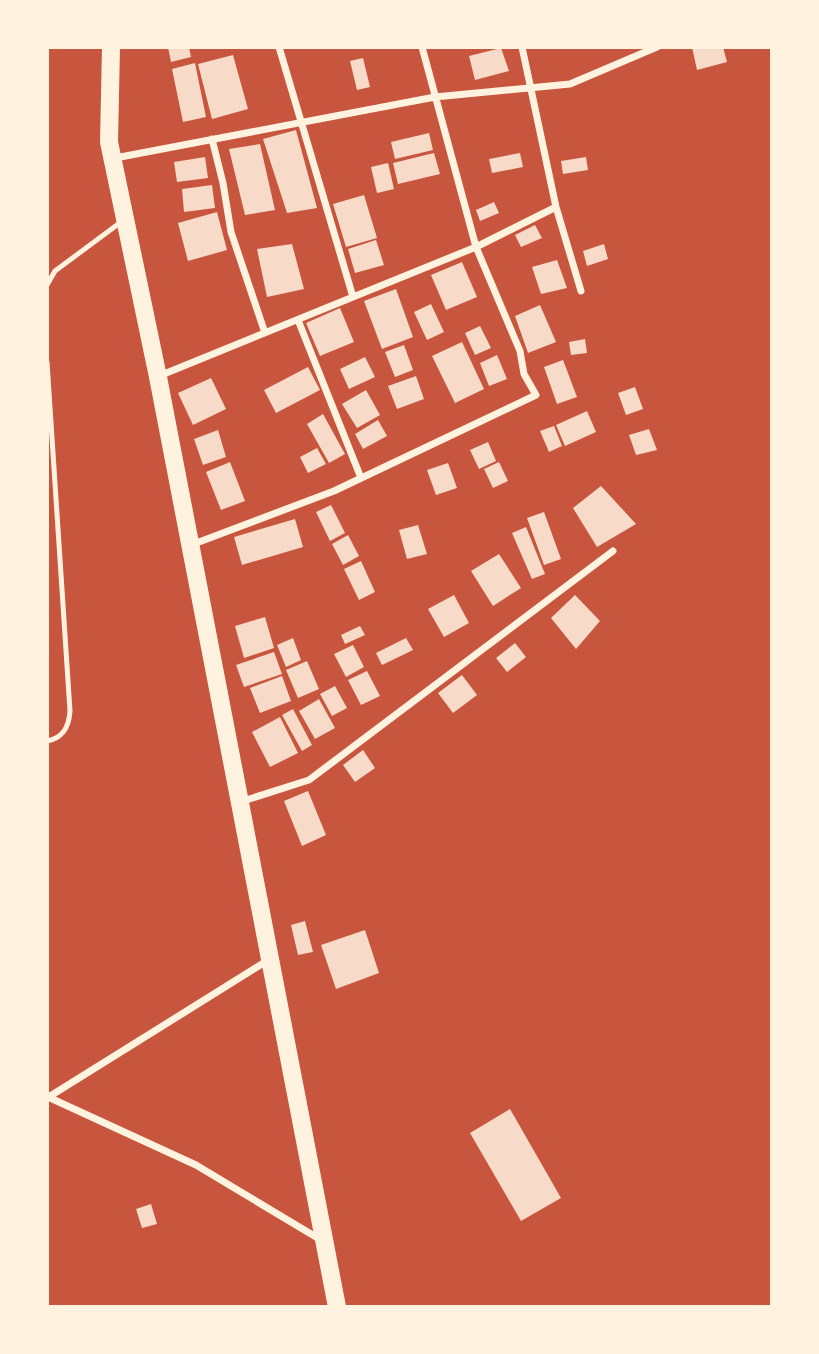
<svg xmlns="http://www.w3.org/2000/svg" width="819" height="1354" viewBox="0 0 819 1354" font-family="Commissioner,sans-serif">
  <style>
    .building { fill: #f7dbc8 }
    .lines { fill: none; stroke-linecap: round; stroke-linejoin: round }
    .service { stroke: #fff3e0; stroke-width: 5 }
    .minor { stroke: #fff3e0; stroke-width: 7 }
    .primary { stroke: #fff3e0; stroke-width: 18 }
  </style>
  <rect width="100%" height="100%" fill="#c8553d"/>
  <!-- building -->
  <path class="building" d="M168 47H189L191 57 171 62Z
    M692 47H723L727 62 697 70Z
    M501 48 509 71 475 80 469 56Z
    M233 55 248 109 212 119 198 64Z
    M363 58 370 87 357 90 350 61Z
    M195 63 206 117 183 122 172 69Z
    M296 130 317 208 287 213 263 139Z
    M429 133 433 150 395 159 391 142Z
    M260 144 275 210 245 215 229 149Z
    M434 153 440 174 398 184 393 163Z
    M520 153 523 167 492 173 489 159Z
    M205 157 208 178 177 182 174 162Z
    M586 157 588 170 563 174 561 161Z
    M388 163 394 189 377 193 371 167Z
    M212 185 215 208 184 212 182 189Z
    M364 195 377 238 346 247 333 204Z
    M494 202 499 213 480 221 476 210Z
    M217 212 227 250 188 261 178 223Z
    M535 225 542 238 521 247 515 235Z
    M376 240 384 265 355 273 348 249Z
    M292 244 304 289 267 297 257 249Z
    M604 244 608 259 587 266 583 251Z
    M557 260 567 288 541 294 532 267Z
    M462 262 477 297 446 310 431 275Z
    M396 289 413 337 382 349 364 301Z
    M431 304 444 332 427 340 414 312Z
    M540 305 556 342 528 353 515 316Z
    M340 308 354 342 320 356 306 323Z
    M480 326 491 348 475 355 465 333Z
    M585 339 587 353 571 355 569 342Z
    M462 342 484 389 455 403 432 356Z
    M404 345 413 370 395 377 385 352Z
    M497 355 507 379 489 386 480 363Z
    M365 357 375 377 349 389 340 369Z
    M563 360 577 397 557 404 544 367Z
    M308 367 320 390 276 413 264 390Z
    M416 376 424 399 397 409 388 386Z
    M211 378 226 409 193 425 178 393Z
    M635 387 643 409 626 415 618 393Z
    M366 390 380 415 357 428 342 404Z
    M587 411 596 432 565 446 556 425Z
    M323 414 345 454 329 463 307 424Z
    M378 420 387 436 363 449 355 434Z
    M554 426 562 446 549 452 540 431Z
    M649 429 657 450 636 455 629 435Z
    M218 430 226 457 203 465 194 439Z
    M488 442 496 461 479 469 470 450Z
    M317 448 326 464 308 473 300 457Z
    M230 462 245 501 221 510 206 472Z
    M499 462 508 481 493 488 484 469Z
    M448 463 457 488 436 495 427 470Z
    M601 486 636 524 597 547 573 508Z
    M331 505 345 533 330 541 316 512Z
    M544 512 561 559 544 565 527 518Z
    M295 519 303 547 242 565 234 537Z
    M418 525 427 554 407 559 399 530Z
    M526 527 545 574 532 579 512 533Z
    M348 535 359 556 343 565 332 544Z
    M499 554 521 588 493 606 471 571Z
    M361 561 375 592 359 600 344 569Z
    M454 595 469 623 444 637 428 609Z
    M575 595 600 621 576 649 551 618Z
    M265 617 274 648 244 658 235 626Z
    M360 626 365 635 345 644 341 635Z
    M293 638 301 660 286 667 277 645Z
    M406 638 413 650 382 665 376 653Z
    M515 643 526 657 507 672 496 658Z
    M353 645 364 667 346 677 334 654Z
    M274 652 282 674 244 687 236 665Z
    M307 661 319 689 298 698 286 670Z
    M367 671 380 696 361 705 348 680Z
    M462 675 477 695 453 713 438 693Z
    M282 676 291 701 260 713 250 688Z
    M335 686 347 708 332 716 320 694Z
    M319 699 335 728 315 739 299 711Z
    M293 709 312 745 302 751 282 715Z
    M280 717 298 753 270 767 252 732Z
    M363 750 375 768 355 782 343 765Z
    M308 791 326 835 302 846 284 801Z
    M305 921 313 952 298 955 291 925Z
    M365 930 379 973 336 989 321 945Z
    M510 1109 561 1198 521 1221 470 1133Z
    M151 1204 157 1224 142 1228 136 1209Z"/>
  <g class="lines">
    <!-- service -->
    <path class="service" d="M47 285 55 271 121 222
      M47 362 70 711C69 727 63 738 47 741"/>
    <!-- minor -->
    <path class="minor" d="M279 47 353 297
      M522 47 556 207 581 291
      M212 139 223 183 231 232 265 333
      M115 158 435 97 570 84 657 47
      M298 320 361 478
      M159 376 476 247 422 47
      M191 545 334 491 536 395 524 374 520 351 476 247 556 207
      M240 802 309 780 613 551
      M48 1097 196 1165 321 1240
      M47 1098 270 959"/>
    <!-- primary -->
    <path class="primary" d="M111 47 109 142 158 377 337 1307"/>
  </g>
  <!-- border -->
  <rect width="819" height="1354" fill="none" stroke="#fff3e0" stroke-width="98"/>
</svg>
